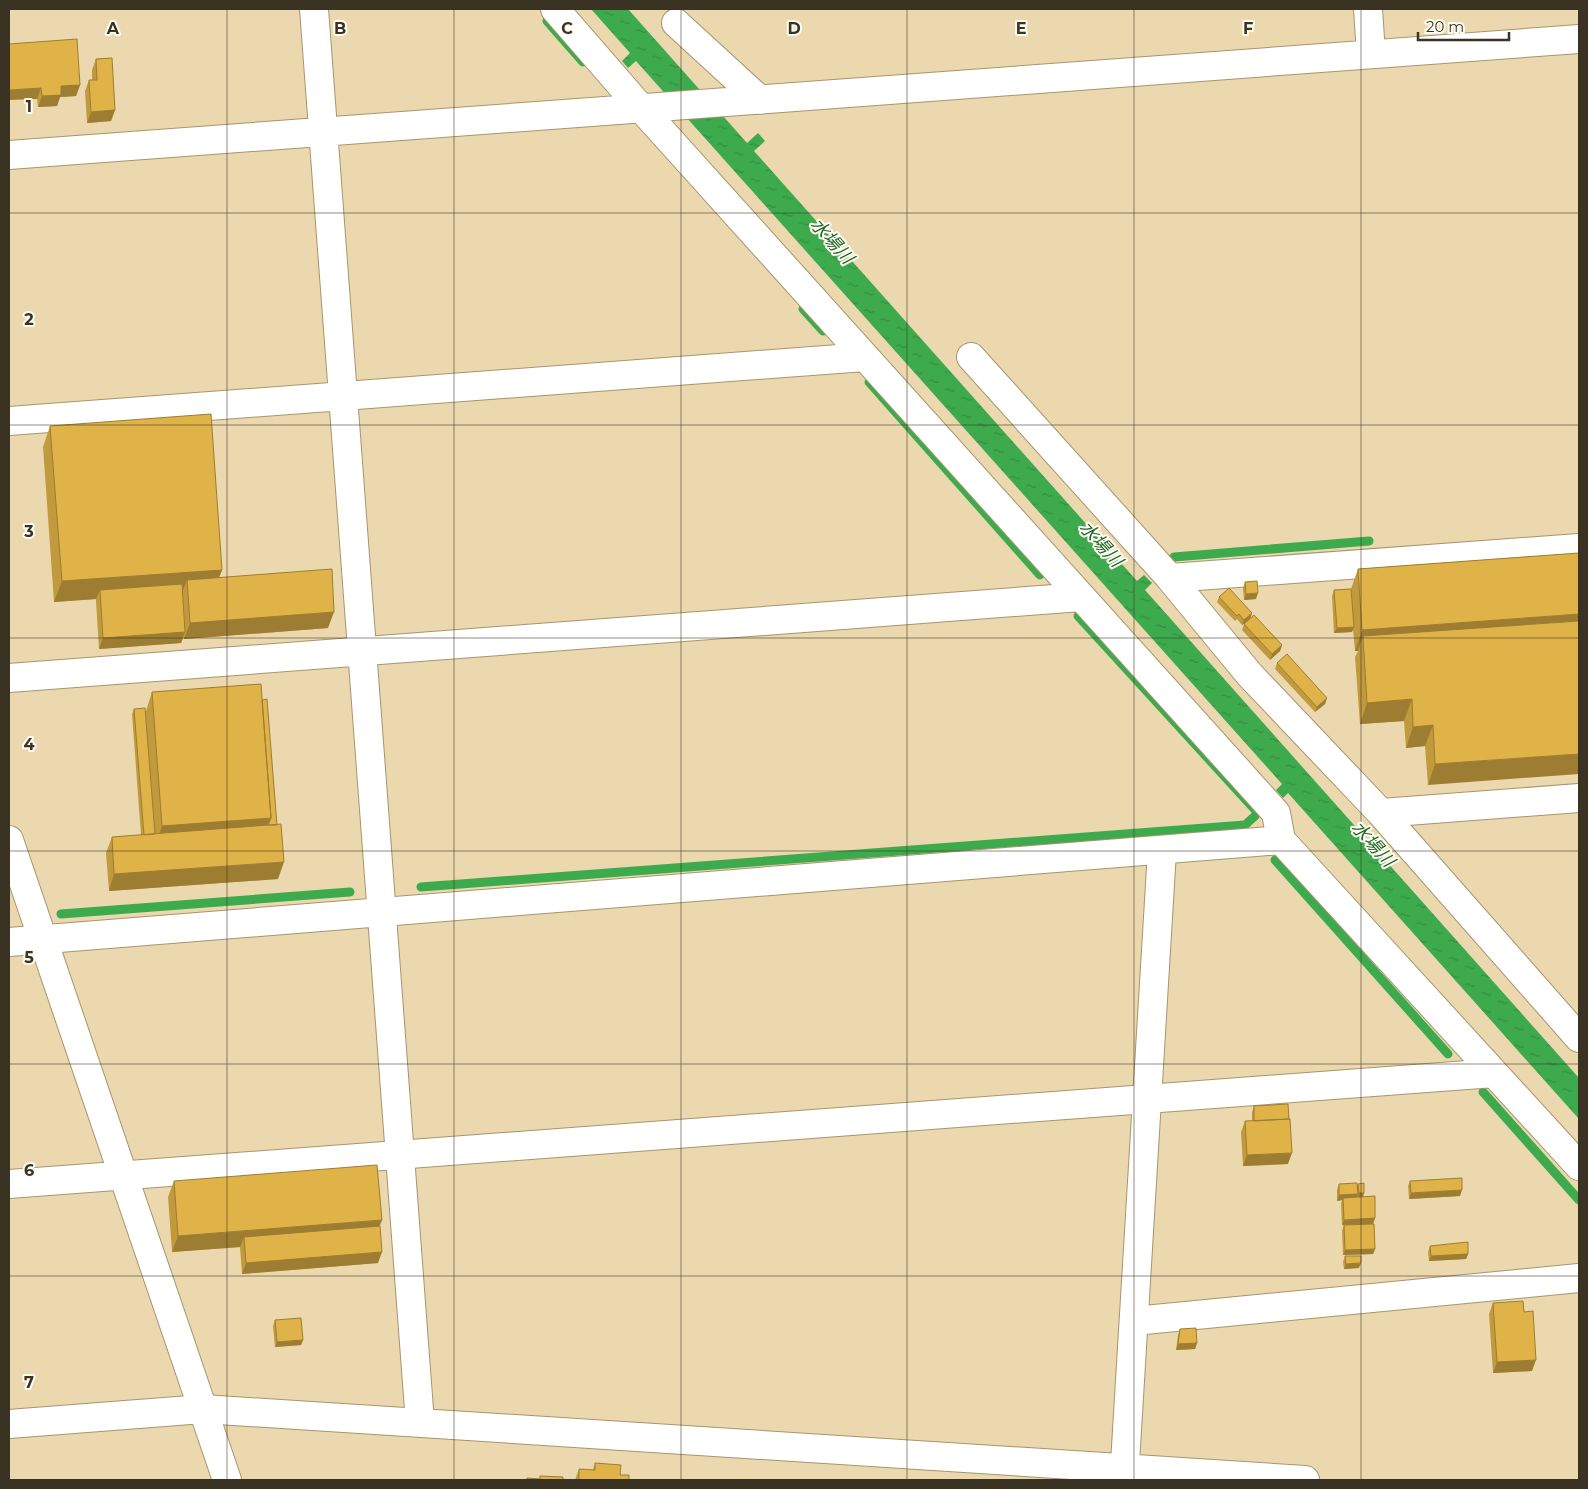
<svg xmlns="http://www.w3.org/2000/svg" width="1588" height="1489" viewBox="0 0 1588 1489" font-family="Montserrat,'Noto Sans JP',sans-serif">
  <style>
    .water { fill: url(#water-ripples) }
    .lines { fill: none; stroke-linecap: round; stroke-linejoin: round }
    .stream { stroke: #3dab4d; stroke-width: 9 }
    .minor-casing { stroke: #a7956d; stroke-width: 30 }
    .tertiary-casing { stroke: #a7956d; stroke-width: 30 }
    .minor { stroke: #fff; stroke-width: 28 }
    .tertiary { stroke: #fff; stroke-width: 28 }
    .wall { fill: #c19a3e }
    .shaded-wall { fill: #9d7d32 }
    .building { fill: #e0b348; stroke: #9d7d32 }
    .grid { fill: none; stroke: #3a3222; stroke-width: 1; stroke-opacity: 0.55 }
    .labels { text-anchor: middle; stroke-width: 4; stroke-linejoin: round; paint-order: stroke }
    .water-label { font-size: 18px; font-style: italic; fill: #1f6629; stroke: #fefbf2 }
    .grid-label { font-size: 16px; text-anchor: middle; font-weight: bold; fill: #3a3222; stroke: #fefbf2; stroke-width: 4; stroke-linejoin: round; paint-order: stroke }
  </style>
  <defs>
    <pattern id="water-ripples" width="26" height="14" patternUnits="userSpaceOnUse" patternTransform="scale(1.25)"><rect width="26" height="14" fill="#3dab4d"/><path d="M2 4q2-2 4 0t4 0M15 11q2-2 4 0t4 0" fill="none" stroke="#348c40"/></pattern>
  </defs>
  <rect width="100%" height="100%" fill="#ebd8ae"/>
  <!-- water -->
  <path class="water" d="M591 9H628L747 143 758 133 765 141 754 151 1137 581 1144 575 1152 583 1145 590 1579 1078V1119L1288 793 1283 798 1276 790 1282 784 636 61 628 68 622 61 630 53Z"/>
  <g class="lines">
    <!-- stream -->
    <path class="stream" d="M547 21 583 62
      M803 309 823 331
      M869 382 1040 575
      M1174 557 1369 541
      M1078 616 1258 813
      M1275 860 1448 1054
      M421 887 1245 825 1255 816
      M61 914 350 892
      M1483 1092 1579 1200"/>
    <defs>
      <path id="minor" d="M314 9 420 1423
        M555 9 640 107 1276 813 1281 840 1579 1166
        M1368 9 1371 54
        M676 23 760 100
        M9 155 1579 39
        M971 357 1170 578 1249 674 1381 813 1579 1038
        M9 421 865 357
        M1170 578 1579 548
        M9 678 1081 597
        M1381 813 1579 798
        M9 942 1281 840
        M9 1184 1494 1073
        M1134 1321 1579 1278
        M9 1424 203 1409 1305 1480
        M1124 1480 1162 851"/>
      <path id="tertiary" d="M9 840 227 1480"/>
    </defs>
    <!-- minor casing -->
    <use href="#minor" class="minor-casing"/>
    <!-- tertiary casing -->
    <use href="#tertiary" class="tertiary-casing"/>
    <!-- minor -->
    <use href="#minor" class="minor"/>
    <!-- tertiary -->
    <use href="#tertiary" class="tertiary"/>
  </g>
  <!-- wall -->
  <path class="wall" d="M9 44 80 85 76 96 60 97 57 106 38 107 37 99Z
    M96 59 115 110 111 121 87 123 85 91 89 80H92V70Z
    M50 426 222 570 219 577 328 628 184 639V636L181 643 99 649 96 601V599L54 602 43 447Z
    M1579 553 1428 785 1425 746 1406 748 1404 721 1360 724 1355 657 1358 651H1355L1353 629 1352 632 1334 633 1332 596 1334 590 1351 589 1358 569Z
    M1245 582 1256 599 1244 600 1243 588Z
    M1219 597 1252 613 1250 619 1242 625 1237 619 1235 621 1217 602Z
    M1244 624 1282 645 1280 651 1270 660 1242 630Z
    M1277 663 1327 698 1325 704 1315 712 1275 669Z
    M152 692 278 879 109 891 106 853 112 837 141 835 132 714 134 709 146 711Z
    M1254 1106 1288 1164 1243 1166 1241 1132 1245 1121H1252V1112Z
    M174 1181 379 1226 378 1263 242 1274 240 1247 172 1252 168 1197Z
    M1410 1181 1460 1196 1409 1199 1408 1186Z
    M1339 1184 1357 1187 1358 1184 1364 1193 1363 1197 1375 1218 1373 1224 1342 1225 1341 1203 1342 1200 1337 1201V1190Z
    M1344 1225 1375 1249 1373 1254 1343 1255 1342 1231Z
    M1430 1246 1468 1254 1466 1259 1429 1261 1428 1252Z
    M1345 1256 1359 1268 1344 1269 1343 1262Z
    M1493 1303 1524 1312 1532 1371 1493 1373 1489 1314Z
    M275 1320 303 1340 301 1345 275 1347 273 1326Z
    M1180 1329 1197 1343 1195 1349 1176 1350 1178 1335Z
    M595 1463 620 1475 629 1480H575L579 1469 593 1470Z"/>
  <!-- shaded-wall -->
  <path class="shaded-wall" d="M80 85 76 96 60 97 57 106 38 107 42 96 61 86Z
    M41 88 37 99 9 100V90Z
    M115 110 111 121 87 123 91 112Z
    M222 570 214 591 187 580 182 593 100 590 96 599 54 602 62 581Z
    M1258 593 1256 599 1244 600 1246 594Z
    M334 612 328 628 184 639 190 623Z
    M1252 613 1250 619 1242 625 1244 620Z
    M1579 614V635L1363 636 1358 651H1355L1362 630Z
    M1354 627 1352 632 1334 633 1337 628Z
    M185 632 181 643 99 649 103 638Z
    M1282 645 1280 651 1270 660 1272 654Z
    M1327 698 1325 704 1315 712 1317 707Z
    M1412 699 1404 721 1360 724 1367 703Z
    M1433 725 1425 746 1406 748 1413 727Z
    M1579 754V774L1428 785 1435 764Z
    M271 818 263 839 155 847 162 826Z
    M284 862 278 879 109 891 114 874Z
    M1292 1153 1288 1164 1243 1166 1247 1155Z
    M1462 1190 1460 1196 1409 1199 1411 1193Z
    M1359 1193H1364L1362 1199H1357Z
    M1358 1194 1356 1200 1343 1198 1342 1200 1337 1201 1339 1195Z
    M1375 1218 1373 1224 1342 1225 1344 1220Z
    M382 1220 376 1236 244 1237 240 1247 172 1252 178 1236Z
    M1375 1249 1373 1254 1343 1255 1345 1250Z
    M382 1252 378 1263 242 1274 246 1263Z
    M1468 1254 1466 1259 1429 1261 1431 1256Z
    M1361 1263 1359 1268 1344 1269 1346 1264Z
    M303 1340 301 1345 275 1347 277 1342Z
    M1197 1343 1195 1349 1176 1350 1178 1344Z
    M1536 1360 1532 1371 1493 1373 1497 1362Z"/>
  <!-- building -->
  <path class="building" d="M77 39 80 85 61 86V95L42 96 41 88 9 90V44Z
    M112 58 115 110 91 112 89 80H97L96 59Z
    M211 414 222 570 62 581 50 426Z
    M1579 553V614L1362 630 1358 569Z
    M332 569 334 612 190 623 187 580Z
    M1257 581 1258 593 1246 594 1245 582Z
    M182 584 185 632 103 638 100 590Z
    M1229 588 1252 613 1244 620 1239 614 1237 616 1219 597Z
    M1351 589 1354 627 1337 628 1334 590Z
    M1254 615 1282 645 1272 654 1244 624Z
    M1579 621V754L1435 764 1433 725 1413 727 1412 699 1367 703 1363 636Z
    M1287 654 1327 698 1317 707 1277 663Z
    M261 684 271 818 162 826 152 692Z
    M267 699 277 825H268L271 818 262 700Z
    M145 708 155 834 144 835 134 709Z
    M281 824 284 862 114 874 112 837Z
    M1288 1104 1289 1119 1254 1121V1106Z
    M1290 1119 1292 1153 1247 1155 1245 1121Z
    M377 1165 382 1220 178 1236 174 1181Z
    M1462 1178V1190L1411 1193 1410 1181Z
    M1357 1183 1358 1194 1339 1195V1184Z
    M1364 1183V1193H1359L1358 1184Z
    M1375 1196V1218L1344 1220 1343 1198Z
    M1374 1224 1375 1249 1345 1250 1344 1225Z
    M380 1226 382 1252 246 1263 244 1237Z
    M1468 1242V1254L1431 1256 1430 1246Z
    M1345 1256H1361V1263L1346 1264Z
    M1523 1301 1524 1312 1533 1311 1536 1360 1497 1362 1493 1303Z
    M301 1318 303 1340 277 1342 275 1320Z
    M1196 1328 1197 1343 1178 1344 1180 1329Z
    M595 1463 621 1465 620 1475H629V1480H579V1469L595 1470Z
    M540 1476 563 1477V1480H527V1478L540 1479Z"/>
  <!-- grid -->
  <path class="grid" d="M227 9V1480M454 9V1480M681 9V1480M907 9V1480M1134 9V1480M1361 9V1480M9 213H1579M9 425H1579M9 638H1579M9 851H1579M9 1064H1579M9 1276H1579"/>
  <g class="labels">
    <!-- water labels -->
    <g class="water-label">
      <text transform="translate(832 241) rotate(48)" y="6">水場川</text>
      <text transform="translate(1101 544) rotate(48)" y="6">水場川</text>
      <text transform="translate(1373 844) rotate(48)" y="6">水場川</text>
    </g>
  </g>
  <g class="grid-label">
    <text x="113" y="34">A</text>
    <text x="340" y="34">B</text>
    <text x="567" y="34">C</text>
    <text x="794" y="34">D</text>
    <text x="1021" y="34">E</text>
    <text x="1248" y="34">F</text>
    <text x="29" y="112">1</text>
    <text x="29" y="325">2</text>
    <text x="29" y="537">3</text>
    <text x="29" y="750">4</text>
    <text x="29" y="963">5</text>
    <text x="29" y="1176">6</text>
    <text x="29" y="1388">7</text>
  </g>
  <!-- border -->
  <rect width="1588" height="1489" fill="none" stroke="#3a3222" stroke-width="20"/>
  <!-- scale -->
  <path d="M1418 32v8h91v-8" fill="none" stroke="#3a3222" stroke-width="2.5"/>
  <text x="1426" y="32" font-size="15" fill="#3a3222" stroke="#fefbf2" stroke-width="4" paint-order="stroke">20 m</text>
</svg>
